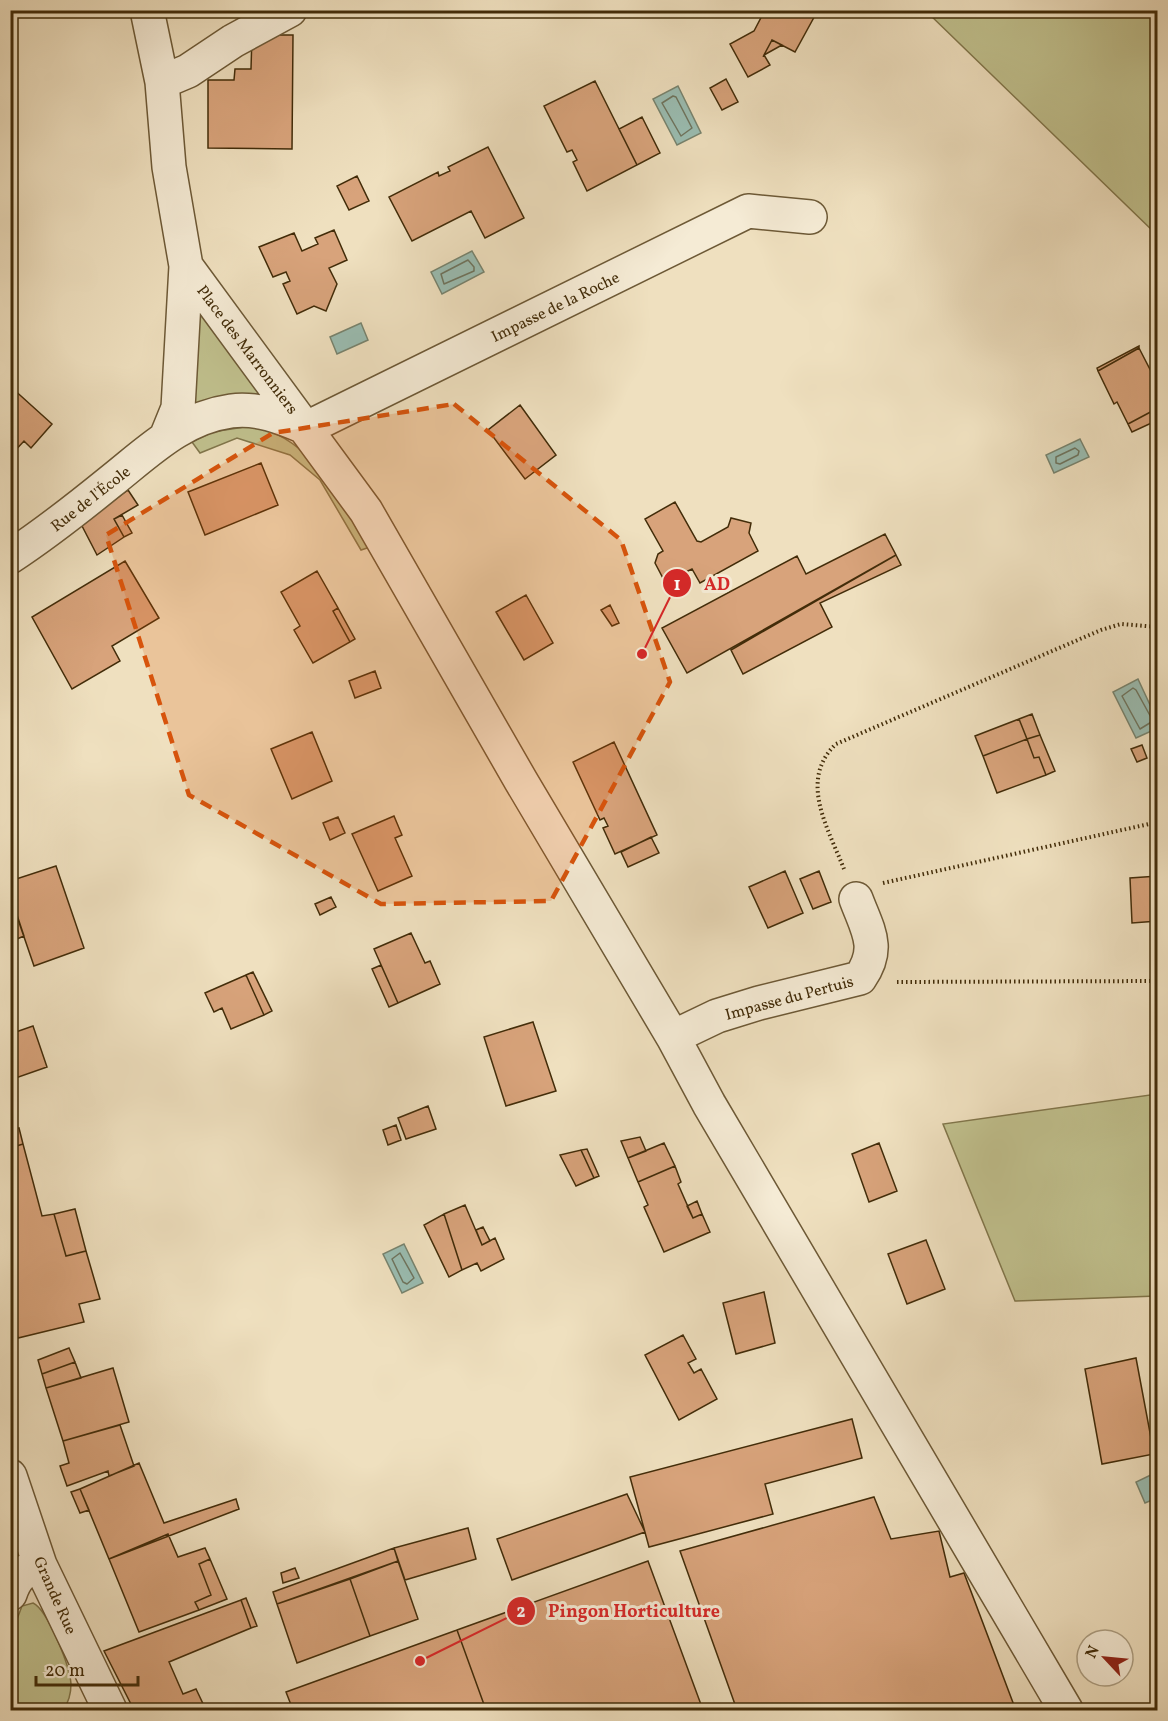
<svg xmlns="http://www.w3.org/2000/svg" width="1168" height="1721" viewBox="0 0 1168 1721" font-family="Vollkorn,serif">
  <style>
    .green { fill: #c0c08d; stroke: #81764b; stroke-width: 1.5 }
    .water { fill: #9abdb2; stroke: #77836e; stroke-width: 1.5 }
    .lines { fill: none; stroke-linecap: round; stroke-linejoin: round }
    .shore { stroke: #6e745e; stroke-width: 1.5 }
    .building { fill: #d8a37b; stroke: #422c09; stroke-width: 1.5 }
    .minor-casing { stroke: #6d5936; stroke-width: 36 }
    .path { stroke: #422c09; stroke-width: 4; stroke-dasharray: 1.5 3; stroke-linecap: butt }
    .minor { stroke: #f5ebd5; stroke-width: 33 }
    .marked { fill: #d7540c; fill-opacity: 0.2; stroke: #d7540c; stroke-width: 4.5; stroke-dasharray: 12 8; stroke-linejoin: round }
    .labels { text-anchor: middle; stroke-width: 6; stroke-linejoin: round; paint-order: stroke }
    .street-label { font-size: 16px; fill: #422c09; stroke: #f5ebd5 }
    .leader { fill: none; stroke: #d62828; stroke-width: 2 }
    .callout-dot { fill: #d62828; stroke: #f5ebd5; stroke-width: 2 }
    .mark-label { font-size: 18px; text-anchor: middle; font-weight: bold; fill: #fff }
    .callout-label { font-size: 18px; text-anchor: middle; font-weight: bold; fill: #d62828; stroke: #f5ebd5; stroke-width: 6; stroke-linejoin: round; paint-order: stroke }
  </style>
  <rect width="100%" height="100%" fill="#efe0bf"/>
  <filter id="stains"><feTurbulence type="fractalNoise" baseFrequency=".00333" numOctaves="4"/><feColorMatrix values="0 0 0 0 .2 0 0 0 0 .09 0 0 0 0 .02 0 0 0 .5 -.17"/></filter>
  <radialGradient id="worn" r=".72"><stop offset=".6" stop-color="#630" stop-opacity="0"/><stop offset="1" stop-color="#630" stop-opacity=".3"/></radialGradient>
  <!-- green -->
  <path class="green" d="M926 11H1157V235Z
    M190 289 271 397 186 413Z
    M251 426C313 437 339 499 370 547L361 550 320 480 290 455 237 438 200 453 192 442 212 432Z
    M1157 1094V1296L1015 1301 943 1124Z
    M33 1603C48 1610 70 1667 71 1684 71 1695 69 1702 63 1710H11V1635L22 1606Z"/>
  <!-- water -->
  <path class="water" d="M678 86 701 133 677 145 653 99Z
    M472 251 484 272 442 294 431 272Z
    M361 323 368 340 337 354 330 337Z
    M1080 439 1089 457 1054 473 1046 455Z
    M1138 679 1157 720 1158 728 1136 738 1113 692Z
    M404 1244 423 1283 402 1293 383 1254Z
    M1157 1472V1498L1145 1503 1136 1482Z"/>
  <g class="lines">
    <!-- shore -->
    <path class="shore" d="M673 96 676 97 692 128 681 136 662 103Z
      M468 260 474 267V271L444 284 441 274Z
      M1075 448 1079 451 1078 455 1060 464 1056 463V457Z
      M1133 688 1136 690 1153 721 1140 729 1122 696Z
      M400 1253 414 1278 407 1284 403 1282 392 1259Z"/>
  </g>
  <!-- building -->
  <path class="building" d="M765 10H818L795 52 772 40 764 55 770 65 748 77 730 44 754 31Z
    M252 35H293L292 149 208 148V80H234L235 69H251Z
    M772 40 782 45 764 55Z
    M726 79 738 102 722 110 710 88Z
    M595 81 637 165 587 191 573 162 577 160 572 150 567 152 544 106Z
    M642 117 660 153 637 165 619 129Z
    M488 147 524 218 485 238 471 211 412 241 389 197 438 172 439 176 450 171 448 167Z
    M357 176 369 201 349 210 337 186Z
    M334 230 347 260 329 268 337 284 326 311 314 306 297 314 283 284 290 281 286 272 273 277 259 247 294 233 302 251 318 244 315 238Z
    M1139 346V348L1098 371 1097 368Z
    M1139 348 1158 385V408L1128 424 1117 402 1114 404 1098 371Z
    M11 387 52 424 31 448 24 441 10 456Z
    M520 405 556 455 525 479 488 430Z
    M1158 408V420L1132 432 1128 424Z
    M261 463 278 505 205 535 188 492Z
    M128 490 138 505 114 519 124 537 97 555 81 524Z
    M675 502 697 541 701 542 728 527 731 518 751 523 749 533 758 551 700 583 692 569 665 582 655 563 658 554 663 551 645 519Z
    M122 515 132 533 124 537 114 519Z
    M885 534 896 555 687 673 662 628 797 556 806 574Z
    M896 555 901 565 820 603 832 627 743 674 731 650Z
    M125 561 159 618 112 646 120 661 72 689 32 617Z
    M317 571 338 608 333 611 350 642 313 663 294 630 300 626 281 592Z
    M526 595 553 643 524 660 496 612Z
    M610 605 619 623 612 626 601 610Z
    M338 608 355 639 350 642 333 611Z
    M375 671 381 688 355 698 349 681Z
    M1032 714 1040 735 1027 739 1019 719Z
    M1019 719 1027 739 983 756 975 736Z
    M312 732 332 781 292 799 271 749Z
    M1040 735 1055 771 1046 775 1039 757 1034 758 1027 739Z
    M1027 739 1034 758 1039 757 1046 775 997 793 983 756Z
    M614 742 657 835 615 854 603 828 608 826 604 818 600 820 573 762Z
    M1142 745 1147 758 1137 762 1131 749Z
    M394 816 402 835 395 838 412 876 378 891 352 834Z
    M338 817 345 833 330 840 323 823Z
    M651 837 659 853 628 867 621 852Z
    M56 866 84 948 34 966 10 896V881Z
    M785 871 803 913 768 928 749 887Z
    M819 871 831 902 813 909 800 879Z
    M1158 876V921L1132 923 1130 878Z
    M331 897 336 907 320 915 315 904Z
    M16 912 24 936 17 939 10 920V913Z
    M411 933 425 963 430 961 440 984 398 1003 374 949Z
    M381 965 398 1003 389 1007 372 969Z
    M253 972 272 1011 264 1015 246 975Z
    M246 975 264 1015 231 1029 222 1008 214 1012 205 993Z
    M533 1022 556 1091 506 1106 484 1037Z
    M33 1026 47 1067 10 1080V1034Z
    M428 1106 436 1129 406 1139 398 1118Z
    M396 1125 401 1140 388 1145 383 1130Z
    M19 1128 23 1144 10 1148V1130Z
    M640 1137 646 1151 628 1158 621 1141Z
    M664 1143 675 1166 638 1182 628 1158Z
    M879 1143 897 1191 869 1202 852 1154Z
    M23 1144 42 1216 54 1214 66 1256 86 1251 100 1299 79 1304 84 1322 18 1338 10 1309V1148Z
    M587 1149 599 1176 594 1178 581 1150Z
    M581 1150 594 1178 576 1186 560 1155Z
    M675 1166 681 1182 678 1184 693 1218 702 1214 710 1232 664 1252 644 1207 648 1205 638 1182Z
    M697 1201 702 1214 693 1218 687 1206Z
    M465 1205 482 1245 495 1238 504 1259 481 1271 477 1263 462 1270 444 1214Z
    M75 1209 86 1251 66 1256 54 1214Z
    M444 1214 462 1270 449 1277 424 1225Z
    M483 1227 490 1241 482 1245 476 1230Z
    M926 1240 945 1289 907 1304 888 1254Z
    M764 1292 775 1343 736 1354 723 1303Z
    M683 1335 696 1359 688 1363 694 1373 701 1369 717 1399 679 1420 645 1355Z
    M69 1348 75 1362 42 1374 38 1360Z
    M1136 1358 1154 1454 1102 1464 1085 1369Z
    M75 1362 81 1378 46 1388 42 1374Z
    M113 1368 129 1422 63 1441 46 1388Z
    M852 1419 862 1458 765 1484 773 1514 649 1547 630 1477Z
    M120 1425 134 1466 109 1476 108 1471 67 1486 60 1466 69 1463 63 1441Z
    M139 1463 164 1523 236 1499 239 1509 109 1559 80 1489Z
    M80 1489 89 1510 80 1513 71 1492Z
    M627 1494 645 1532 512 1580 497 1539Z
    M874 1497 891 1539 939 1531 950 1577 964 1573 1015 1708 1003 1710H737L680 1551Z
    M468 1528 476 1559 405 1580 394 1548Z
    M168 1534 178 1557 205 1548 210 1559 199 1564 211 1595 195 1602 199 1610 139 1632 109 1559Z
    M394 1548 398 1561 277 1604 273 1592Z
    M210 1559 227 1599 199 1610 195 1602 211 1595 199 1564Z
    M398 1561 418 1619 370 1636 350 1579Z
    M648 1561 703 1710H486L457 1630Z
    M295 1568 299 1578 283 1583 281 1573Z
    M350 1579 370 1636 297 1663 277 1604Z
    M246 1598 257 1626 251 1628 241 1600Z
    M241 1600 251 1628 169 1662 183 1694 196 1689 206 1710H134L104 1651Z
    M457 1630 486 1710H293L286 1692Z"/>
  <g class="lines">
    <defs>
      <path id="minor" d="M147 10 162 82 169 167 186 266 178 408 167 435
        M162 82 188 71 233 41 290 10
        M186 266 366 511 521 781 673 1037 709 1104 1066 1710
        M307 428 748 211 810 217
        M10 557C45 534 78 508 110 482 148 452 181 418 231 411 257 407 283 418 307 428
        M673 1037 717 1016 759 1003 860 978C881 948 868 931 856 899
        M10 1476 40 1565 110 1710
        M10 1594C16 1576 24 1570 40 1565"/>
    </defs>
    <!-- minor casing -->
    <use href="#minor" class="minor-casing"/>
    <!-- path -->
    <path class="path" d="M844 869C828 828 798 780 836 744L1101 630 1121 624 1158 627
      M883 883 1158 822
      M897 982 1158 981"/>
    <!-- minor -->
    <use href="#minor" class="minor"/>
  </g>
  <!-- marked area -->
  <path class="marked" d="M454 404 621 540 670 682 551 901 381 904 189 795 106 535 273 433Z"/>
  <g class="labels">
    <!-- street labels -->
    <g class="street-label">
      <text transform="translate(555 306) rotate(-26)" y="6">Impasse de la Roche</text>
      <text transform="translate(248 349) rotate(53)" y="6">Place des Marronniers</text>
      <text transform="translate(90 498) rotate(-38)" y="6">Rue de l'École</text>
      <text transform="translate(789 997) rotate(-15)" y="6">Impasse du Pertuis</text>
      <text transform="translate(56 1595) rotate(66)" y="6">Grande Rue</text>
    </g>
  </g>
  <!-- callouts -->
  <path class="leader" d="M642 654L677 583M420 1661L521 1611"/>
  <g class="callout-dot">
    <circle cx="642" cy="654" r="6"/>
    <circle cx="420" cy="1661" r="6"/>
    <circle cx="677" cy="583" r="15"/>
    <circle cx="521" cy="1611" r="15"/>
  </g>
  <g class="mark-label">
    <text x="677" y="590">1</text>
    <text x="521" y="1617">2</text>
  </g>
  <g class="callout-label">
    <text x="717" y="590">AD</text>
    <text x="634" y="1617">Pingon Horticulture</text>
  </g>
  <!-- margin -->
  <rect width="1168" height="1721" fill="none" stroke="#efe0bf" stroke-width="36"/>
  <rect x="12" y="12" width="1144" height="1697" fill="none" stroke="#422c09" stroke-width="3"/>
  <rect x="18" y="18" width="1132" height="1685" fill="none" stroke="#422c09" stroke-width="1.5"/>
  <!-- north arrow -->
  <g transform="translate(1105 1658) rotate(296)"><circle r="28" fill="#f5ebd5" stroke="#ad9f83" stroke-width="1.5"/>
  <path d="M0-4.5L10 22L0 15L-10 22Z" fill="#8f2418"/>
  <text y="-9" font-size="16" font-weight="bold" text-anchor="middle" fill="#422c09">N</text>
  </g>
  <!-- scale -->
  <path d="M36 1676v9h102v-9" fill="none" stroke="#422c09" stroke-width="3"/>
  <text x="45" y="1676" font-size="18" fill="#422c09" stroke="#f5ebd5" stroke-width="4.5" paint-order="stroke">20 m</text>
  <rect width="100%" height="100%" filter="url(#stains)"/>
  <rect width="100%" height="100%" fill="url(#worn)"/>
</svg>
